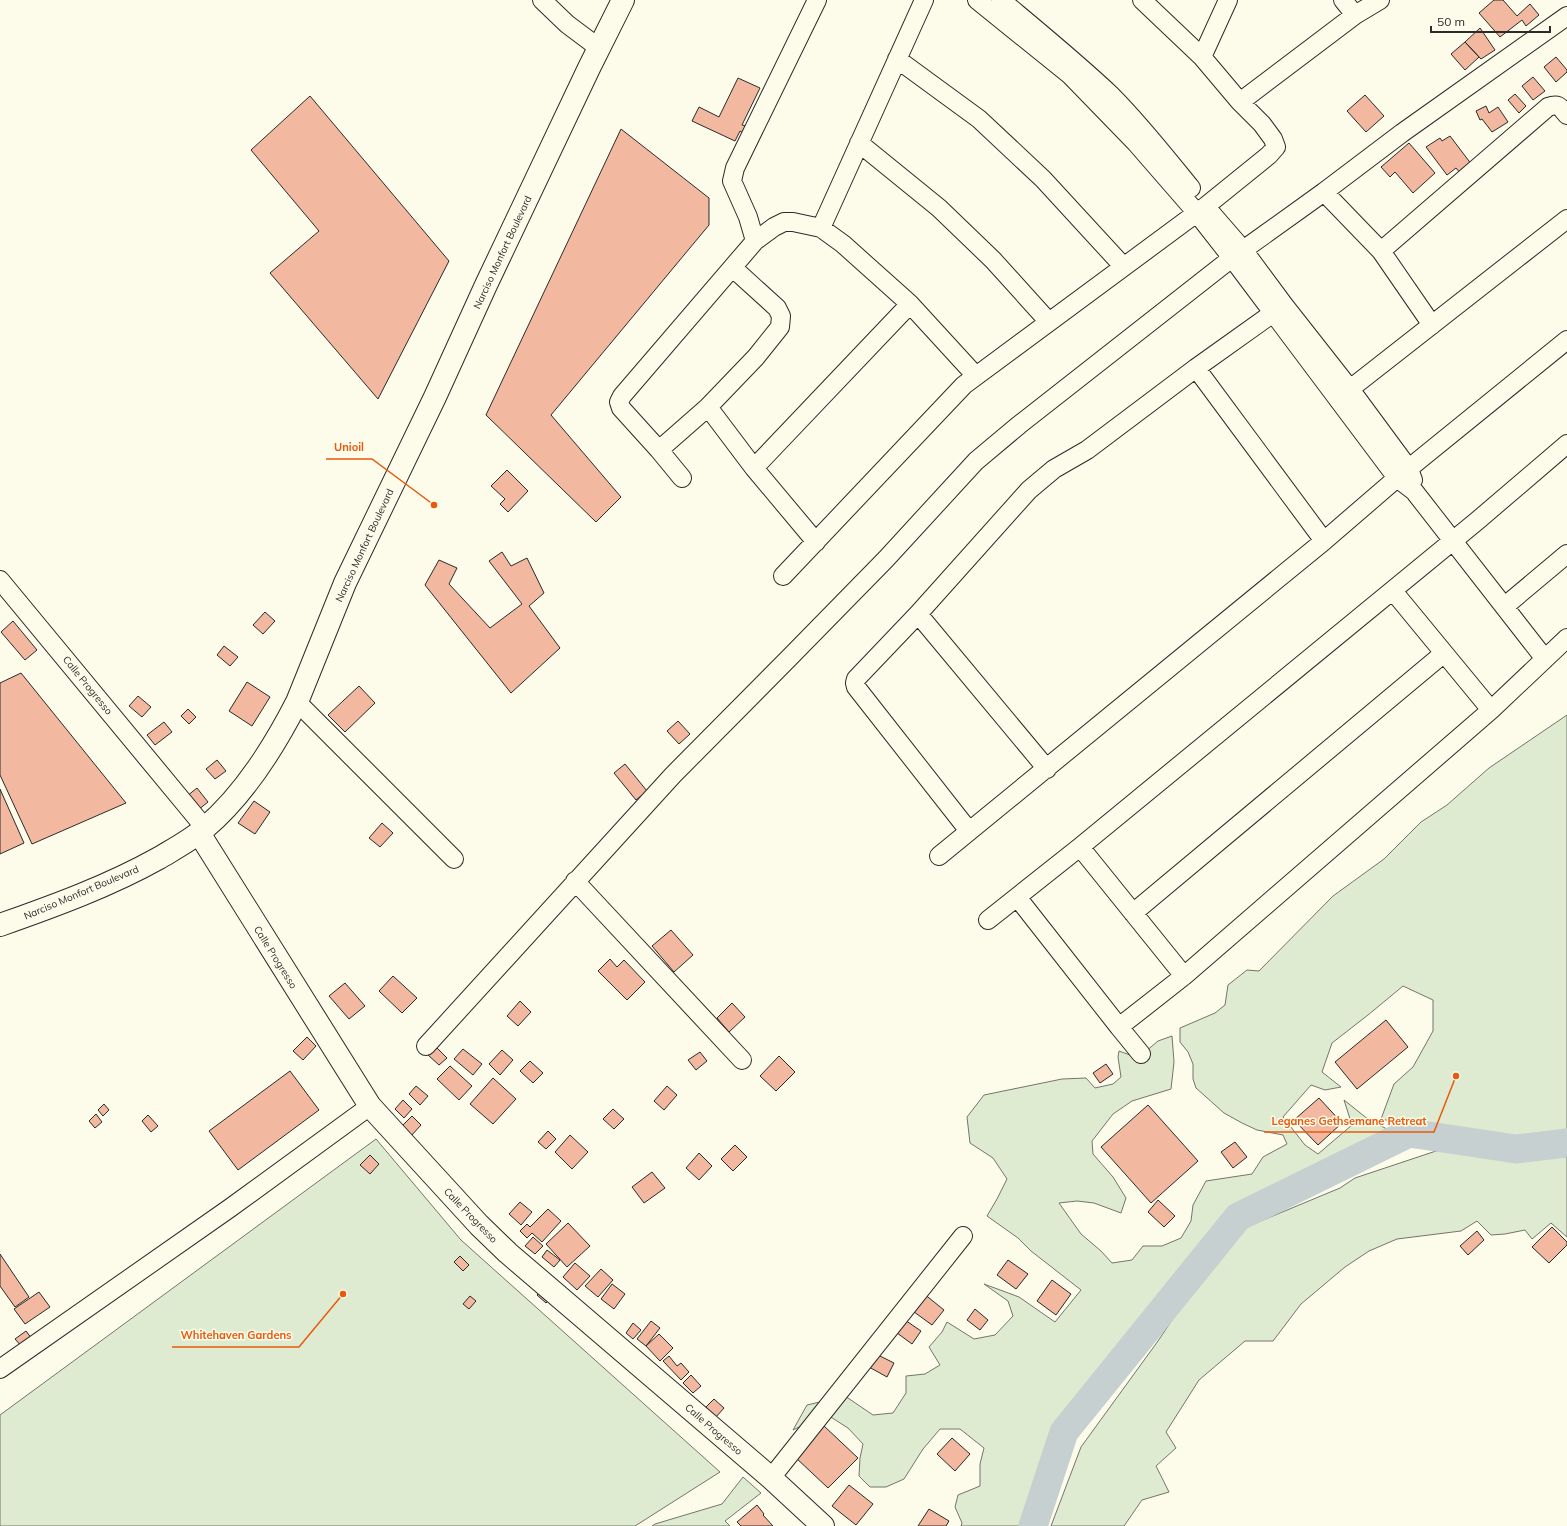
<svg xmlns="http://www.w3.org/2000/svg" width="1567" height="1526" viewBox="0 0 1567 1526" font-family="Mulish,sans-serif">
  <style>
    .green { fill: #deebd1; stroke: #74746e }
    .lines { fill: none; stroke-linecap: round; stroke-linejoin: round }
    .river { stroke: #c7d0d0; stroke-width: 29 }
    .building { fill: #f2b8a0; stroke: #2b2b2b }
    .minor-casing { stroke: #2b2b2b; stroke-width: 20 }
    .major-casing { stroke: #2b2b2b; stroke-width: 24 }
    .minor { stroke: #fdfbea; stroke-width: 18 }
    .major { stroke: #fdfbea; stroke-width: 22 }
    .labels { text-anchor: middle; stroke-width: 3; stroke-linejoin: round; paint-order: stroke }
    .street-label { font-size: 10px; fill: #2b2b2b; stroke: #fdfbea }
    .leader { fill: none; stroke: #e8590c; stroke-width: 1.5 }
    .callout-dot { fill: #e8590c; stroke: #fdfbea; stroke-width: 1.5 }
    .callout-label { font-size: 11px; text-anchor: middle; font-weight: bold; fill: #e8590c; stroke: #fdfbea; stroke-width: 3; stroke-linejoin: round; paint-order: stroke }
  </style>
  <rect width="100%" height="100%" fill="#fdfbea"/>
  <!-- green -->
  <path class="green" d="M1567 715V1134L1517 1140 1406 1124 1381 1119 1394 1084 1413 1067 1433 1031V1000L1403 986 1368 1015 1332 1043 1322 1072 1341 1087 1325 1090 1311 1085 1283 1117 1305 1145 1318 1154 1352 1125 1344 1100 1369 1120 1389 1130 1284 1184 1231 1209 1083 1393 1051 1429 1019 1526H961L962 1523 955 1507 958 1495 980 1486V1464L984 1448 960 1429H940L923 1449 904 1479 886 1487H870L859 1476 860 1458 863 1444 848 1428 826 1414 793 1430 807 1405 845 1396 873 1415 893 1413 906 1393V1376L925 1374 940 1365 929 1347 942 1332 947 1322 974 1339 995 1335 1013 1316 1008 1301 984 1284 1019 1297 1055 1322 1081 1290 1031 1251 1018 1238 987 1216 997 1199 1007 1179 993 1158 970 1143 967 1117 984 1095 1062 1079 1086 1078 1095 1088 1113 1084 1121 1077 1118 1057 1119 1051 1138 1058 1158 1041 1172 1036 1174 1062 1171 1089 1132 1101 1113 1114 1092 1141 1093 1154 1113 1177 1126 1198 1121 1213 1094 1203 1077 1201 1059 1203 1081 1234 1101 1251 1112 1263 1132 1260 1143 1246H1162L1181 1238 1191 1221 1193 1205 1206 1181 1252 1174 1263 1157 1287 1144 1283 1135 1257 1130 1242 1123 1224 1113 1196 1088 1193 1079V1064L1188 1052 1180 1042V1028L1215 1013 1225 1005 1228 985 1247 970 1259 971 1333 896 1384 859 1421 822 1447 805 1489 768Z
    M376 1139 461 1240 720 1472 635 1526H0V1415Z
    M1436 1151 1567 1157V1237L1551 1223 1532 1239 1525 1230 1505 1234 1491 1235 1477 1221 1461 1231 1397 1239 1369 1251 1345 1267 1301 1304 1273 1341H1245L1199 1380 1166 1432 1176 1448 1156 1466 1169 1492 1142 1500 1124 1526H1051L1081 1447 1158 1341 1211 1262 1244 1228 1340 1188 1355 1178Z
    M743 1477 761 1493 725 1521 730 1526H652L655 1524 722 1504Z"/>
  <g class="lines">
    <!-- river -->
    <path class="river" d="M1033 1526 1064 1432 1238 1217 1409 1133 1516 1149 1567 1143"/>
  </g>
  <!-- building -->
  <path class="building" d="M1494 0H1503L1517 16 1530 4 1539 15 1526 26 1522 20 1500 37 1479 13Z
    M1480 28 1495 50 1481 59 1465 42Z
    M1465 42 1479 57 1465 70 1451 54Z
    M1556 57 1567 70V72L1556 82 1544 67Z
    M1533 77 1545 91 1533 100 1522 86Z
    M738 78 760 88 742 125 746 126 743 133 740 131 735 141 692 121 699 107 719 117Z
    M1515 94 1526 106 1519 113 1508 100Z
    M1365 95 1384 116 1366 132 1347 111Z
    M310 96 449 261 378 399 270 273 319 231 251 150Z
    M1486 106 1489 113 1498 107 1508 122 1492 132 1482 119 1480 120 1476 111Z
    M621 129 709 198V225L551 415 621 497 596 522 486 415Z
    M1450 136 1472 165 1461 174 1456 168 1447 175 1426 147 1440 138 1442 141Z
    M1409 143 1435 173 1413 193 1395 172 1390 177 1381 167Z
    M507 470 528 491 508 512 500 504 505 499 491 486Z
    M502 552 511 566 527 558 544 593 529 606 560 648 511 693 425 585 439 560 457 568 449 584 490 628 522 604 489 561Z
    M265 612 275 621 263 634 253 625Z
    M13 621 37 650 25 660 1 632Z
    M224 646 238 657 230 666 217 655Z
    M21 673 126 803 32 844 0 775V683Z
    M247 682 270 697 252 726 229 711Z
    M359 686 375 703 345 732 328 715Z
    M138 696 151 707 142 717 129 706Z
    M188 709 196 717 189 724 181 716Z
    M678 721 690 734 679 744 667 731Z
    M164 722 172 732 155 745 147 735Z
    M217 760 226 771 215 779 206 769Z
    M625 764 647 791 636 800 614 773Z
    M197 788 208 802 198 810 187 796Z
    M0 789 24 843 0 854Z
    M254 801 270 812 255 834 238 823Z
    M382 823 393 833 380 847 369 838Z
    M671 930 693 955 674 972 652 946Z
    M610 959 617 967 624 960 645 982 627 1000 598 971Z
    M393 976 417 998 402 1013 379 991Z
    M345 983 365 1006 349 1019 329 996Z
    M520 1001 531 1012 518 1026 507 1016Z
    M732 1003 745 1017 729 1032 717 1018Z
    M1386 1020 1408 1047 1357 1089 1335 1062Z
    M307 1037 316 1046 303 1060 293 1051Z
    M436 1047 447 1058 439 1065 428 1055Z
    M463 1049 482 1064 473 1075 454 1059Z
    M502 1050 513 1060 500 1075 489 1064Z
    M700 1052 707 1061 696 1070 688 1060Z
    M779 1056 795 1072 776 1091 760 1076Z
    M530 1061 543 1073 533 1083 520 1071Z
    M1106 1064 1113 1074 1100 1083 1093 1073Z
    M450 1066 472 1086 459 1100 437 1079Z
    M290 1071 319 1110 238 1170 209 1131Z
    M493 1078 516 1099 493 1124 470 1104Z
    M416 1086 428 1096 420 1105 409 1094Z
    M667 1086 677 1095 664 1110 654 1101Z
    M1319 1098 1342 1123 1318 1145 1294 1120Z
    M403 1100 412 1109 404 1118 395 1109Z
    M104 1104 109 1110 103 1116 98 1110Z
    M1148 1105 1198 1161 1151 1203 1101 1147Z
    M613 1109 624 1119 614 1129 603 1119Z
    M96 1114 102 1122 95 1128 89 1121Z
    M148 1115 158 1126 151 1132 142 1121Z
    M412 1116 421 1125 411 1136 401 1127Z
    M548 1131 556 1139 546 1149 538 1142Z
    M570 1135 588 1152 572 1169 555 1152Z
    M1235 1142 1247 1157 1233 1168 1221 1152Z
    M735 1145 747 1157 733 1171 721 1159Z
    M699 1153 712 1166 699 1180 686 1168Z
    M370 1155 379 1164 370 1174 360 1165Z
    M652 1172 665 1188 644 1203 632 1187Z
    M1158 1200 1175 1216 1164 1227 1148 1212Z
    M520 1202 532 1212 521 1225 509 1214Z
    M548 1209 561 1221 542 1242 532 1233 527 1238 520 1231 527 1224 530 1227Z
    M568 1223 590 1246 567 1267 546 1244Z
    M1552 1227 1567 1242V1245L1549 1263 1532 1247Z
    M1477 1231 1484 1240 1468 1255 1460 1246Z
    M533 1237 543 1246 535 1254 525 1246Z
    M547 1250 560 1260 554 1267 542 1257Z
    M0 1254 29 1297 15 1307 0 1286Z
    M460 1256 469 1265 463 1271 454 1262Z
    M1008 1260 1028 1274 1016 1289 997 1275Z
    M575 1263 590 1276 577 1290 563 1277Z
    M601 1269 613 1280 598 1297 585 1286Z
    M1052 1280 1071 1294 1056 1315 1037 1301Z
    M612 1284 625 1294 614 1309 601 1299Z
    M543 1288 552 1297 546 1303 537 1295Z
    M39 1292 50 1307 25 1324 14 1309Z
    M923 1293 944 1310 932 1325 910 1309Z
    M470 1296 476 1301 469 1309 463 1304Z
    M975 1309 988 1320 980 1330 967 1320Z
    M902 1318 921 1331 912 1344 893 1330Z
    M651 1321 660 1328 646 1346 637 1339Z
    M633 1323 641 1330 633 1339 626 1333Z
    M26 1331 32 1339 22 1347 15 1339Z
    M659 1334 673 1348 660 1361 646 1346Z
    M876 1354 894 1363 887 1377 869 1367Z
    M669 1356 677 1366 681 1363 689 1372 681 1380 663 1361Z
    M691 1375 701 1386 693 1393 683 1383Z
    M714 1399 724 1408 716 1417 706 1407Z
    M824 1426 858 1458 828 1488 795 1457Z
    M952 1438 970 1454 955 1471 937 1454Z
    M849 1485 873 1504 856 1525 832 1506Z
    M757 1505 764 1514 763 1515 773 1526H741L737 1522Z
    M929 1509 949 1521 946 1526H918Z"/>
  <g class="lines">
    <defs>
      <path id="minor" d="M542 0 567 24 599 48
        M977 0 1070 75 1136 143 1196 212 1232 258 1397 478 1414 491 1545 659
        M1001 0C1038 31 1076 62 1111 95 1140 124 1165 156 1191 188
        M1343 0 1355 15
        M1202 57 1228 0
        M897 59 979 119 1043 179 1123 266
        M1240 102 1355 15 1380 0
        M859 143 939 208 993 260 1049 322
        M1324 192 1381 251
        M1212 214 1244 251 1284 305 1350 389 1409 469 1413 480
        M821 228 924 0
        M755 241 748 217 732 181 735 168 817 0
        M1432 325 1381 251 1548 107C1559 103 1560 107 1567 115
        M1196 368 1324 541
        M1350 389 1567 219
        M708 407 754 468 816 542
        M659 450 708 407 756 357 780 327 781 316 777 308 733 268
        M754 468 910 304
        M682 478 659 450 621 408 619 402 622 396 755 241 774 227 784 222H793L821 228 843 244 910 304 976 376
        M783 576 964 385 1206 206 1269 155 1276 147 1273 139 1262 124 1240 102 1202 57 1142 0
        M0 580 205 828
        M1393 591 1491 710
        M1505 606 1567 554
        M918 614 1047 769
        M297 702 454 859
        M969 831 856 687 855 683 856 679 918 614 1029 490 1054 469 1087 450 1196 368 1283 306
        M1080 847 1184 976
        M939 856 1324 541 1397 478 1567 340
        M575 881 742 1060
        M1017 897 1119 1027 1184 976 1491 710 1567 638
        M1133 913 1443 654
        M988 920 1080 847 1477 521 1567 444
        M1119 1027 1141 1054
        M426 1046 673 775 790 657 886 559 976 461 1019 425 1232 258 1324 192 1402 133 1567 16
        M0 1369 230 1208 370 1106
        M771 1478 963 1236"/>
      <path id="major" d="M199 833 370 1106 479 1225 508 1253 771 1478 823 1526
        M0 925C54 906 109 886 159 858 174 849 191 840 205 828 244 795 274 747 297 702L345 583 435 397 486 285 589 68 623 0"/>
    </defs>
    <!-- minor casing -->
    <use href="#minor" class="minor-casing"/>
    <!-- major casing -->
    <use href="#major" class="major-casing"/>
    <!-- minor -->
    <use href="#minor" class="minor"/>
    <!-- major -->
    <use href="#major" class="major"/>
  </g>
  <g class="labels">
    <!-- street labels -->
    <g class="street-label">
      <text transform="translate(502 252) rotate(-65)" y="4">Narciso Monfort Boulevard</text>
      <text transform="translate(364 545) rotate(-65)" y="4">Narciso Monfort Boulevard</text>
      <text transform="translate(88 685) rotate(51)" y="4">Calle Progresso</text>
      <text transform="translate(81 892) rotate(-23)" y="4">Narciso Monfort Boulevard</text>
      <text transform="translate(276 957) rotate(58)" y="4">Calle Progresso</text>
      <text transform="translate(471 1215) rotate(46)" y="4">Calle Progresso</text>
      <text transform="translate(714 1429) rotate(41)" y="4">Calle Progresso</text>
    </g>
  </g>
  <!-- callouts -->
  <path class="leader" d="M434 505L372 459H326M1456 1076L1434 1132H1264M343 1294L299 1347H172"/>
  <g class="callout-dot">
    <circle cx="434" cy="505" r="4"/>
    <circle cx="1456" cy="1076" r="4"/>
    <circle cx="343" cy="1294" r="4"/>
  </g>
  <g class="callout-label">
    <text x="349" y="451">Unioil</text>
    <text x="1349" y="1125">Leganes Gethsemane Retreat</text>
    <text x="236" y="1339">Whitehaven Gardens</text>
  </g>
  <!-- scale -->
  <path d="M1431 26v6h119v-6" fill="none" stroke="#2b2b2b" stroke-width="2"/>
  <text x="1437" y="26" font-size="12" fill="#2b2b2b" stroke="#fdfbea" stroke-width="3" paint-order="stroke">50 m</text>
</svg>
